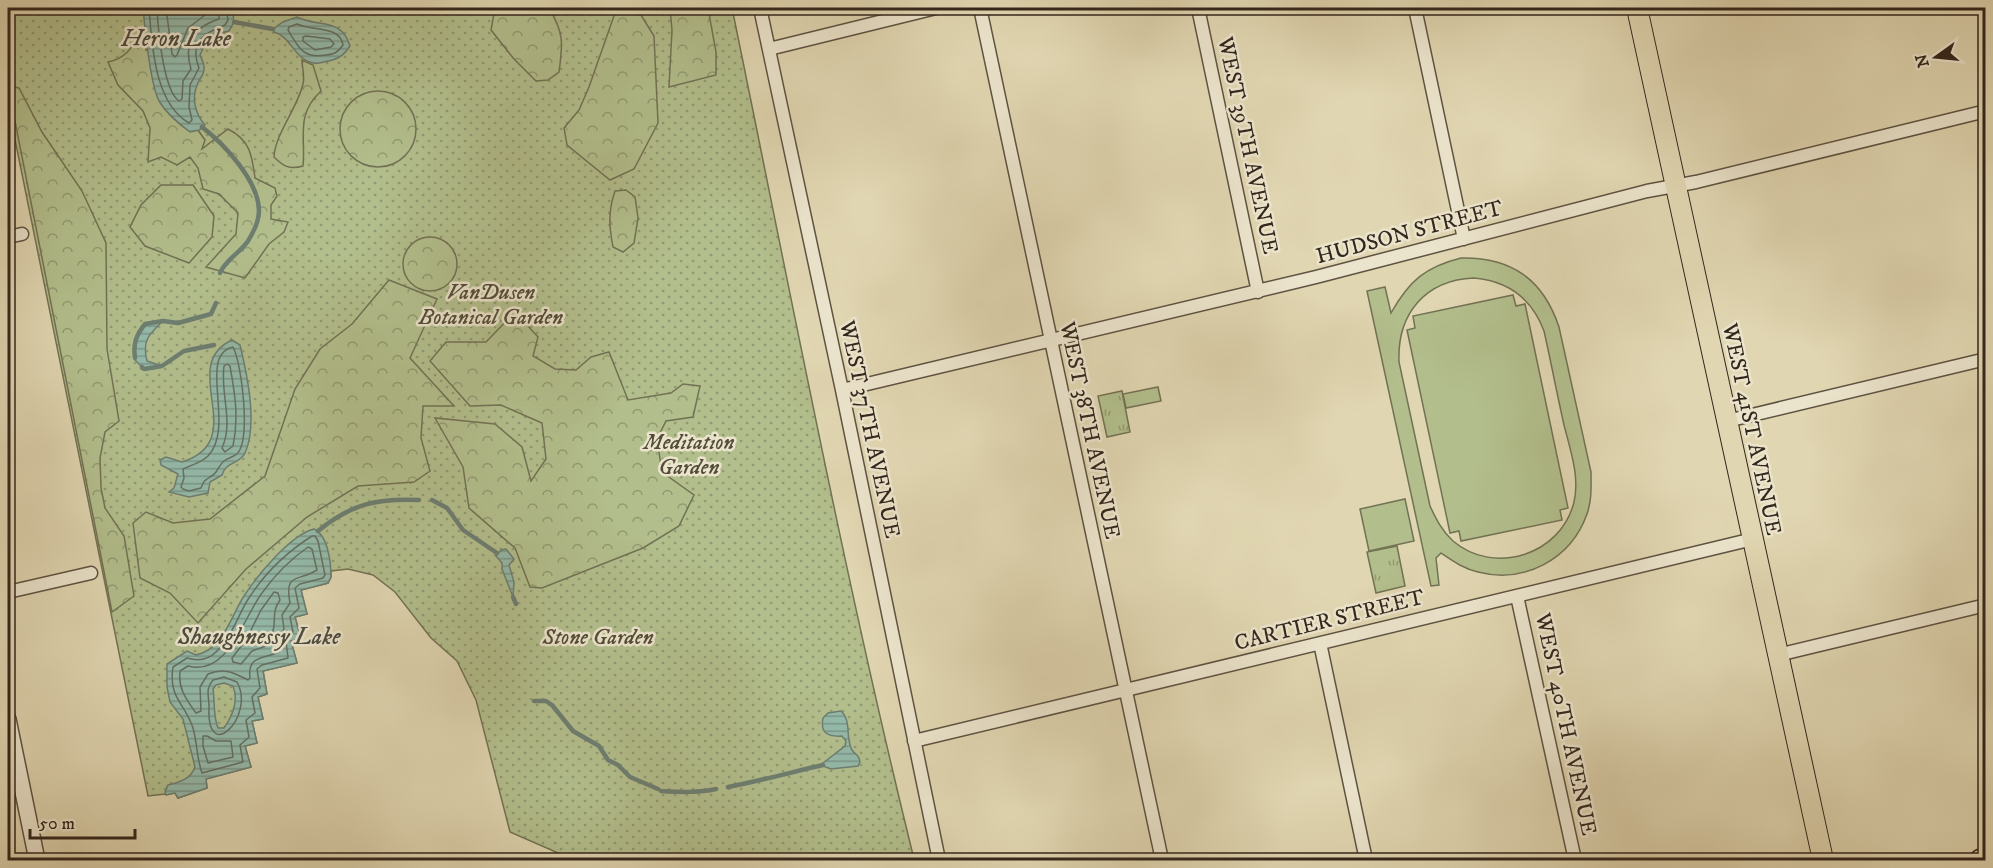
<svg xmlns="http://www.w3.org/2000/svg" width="1993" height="868" viewBox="0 0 1993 868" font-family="'IM FELL DW Pica',serif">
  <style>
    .grass { fill: url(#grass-dots); stroke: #727254; stroke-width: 1.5 }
    .forest { fill: url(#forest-crowns); stroke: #727254; stroke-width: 1.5 }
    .park { fill: url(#park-tufts); stroke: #727254; stroke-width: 1.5 }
    .pitch { fill: #b2be8c; stroke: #727254; stroke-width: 1.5; fill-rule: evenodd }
    .water { fill: url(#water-rules); stroke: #6d7e71; stroke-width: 1.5; fill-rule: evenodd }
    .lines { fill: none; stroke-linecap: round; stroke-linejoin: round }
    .shore { stroke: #647062; stroke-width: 1.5 }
    .stream { stroke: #6d7e71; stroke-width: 4.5 }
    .minor-casing { stroke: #5e5241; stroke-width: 15 }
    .tertiary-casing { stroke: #5e5241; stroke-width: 18 }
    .primary-casing { stroke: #33261c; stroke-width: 22 }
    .trunk-casing { stroke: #33261c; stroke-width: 24 }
    .minor { stroke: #ebe4cc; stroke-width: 12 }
    .tertiary { stroke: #ebe4cc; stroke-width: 15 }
    .primary { stroke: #e0d6b1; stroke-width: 20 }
    .trunk { stroke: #e0d6b1; stroke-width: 21 }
    .labels { text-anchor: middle; stroke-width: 5; stroke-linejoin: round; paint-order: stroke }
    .street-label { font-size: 22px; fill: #33261c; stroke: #ebe4cc }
    .park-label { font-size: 22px; font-style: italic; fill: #534c38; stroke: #ebe4cc }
    .water-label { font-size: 24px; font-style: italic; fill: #4b4b3f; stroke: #ebe4cc }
  </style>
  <defs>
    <pattern id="grass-dots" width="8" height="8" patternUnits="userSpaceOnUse" patternTransform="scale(1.5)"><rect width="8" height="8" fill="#b2be8c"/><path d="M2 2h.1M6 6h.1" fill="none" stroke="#919a72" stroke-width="1.8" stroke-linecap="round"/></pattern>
    <pattern id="forest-crowns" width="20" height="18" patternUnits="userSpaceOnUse" patternTransform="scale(1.5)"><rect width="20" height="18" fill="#b2be8c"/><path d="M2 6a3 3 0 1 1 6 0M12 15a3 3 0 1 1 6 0" fill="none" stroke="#919a72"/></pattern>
    <pattern id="park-tufts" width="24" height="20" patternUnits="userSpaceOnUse" patternTransform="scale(1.5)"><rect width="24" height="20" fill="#b2be8c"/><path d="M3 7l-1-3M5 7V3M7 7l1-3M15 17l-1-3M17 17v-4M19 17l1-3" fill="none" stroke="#919a72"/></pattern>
    <pattern id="water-rules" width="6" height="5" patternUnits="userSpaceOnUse" patternTransform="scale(1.5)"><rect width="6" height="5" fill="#94b9a9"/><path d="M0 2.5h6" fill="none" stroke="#799689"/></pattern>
  </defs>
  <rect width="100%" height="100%" fill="#e0d6b1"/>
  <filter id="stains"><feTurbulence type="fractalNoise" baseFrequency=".00333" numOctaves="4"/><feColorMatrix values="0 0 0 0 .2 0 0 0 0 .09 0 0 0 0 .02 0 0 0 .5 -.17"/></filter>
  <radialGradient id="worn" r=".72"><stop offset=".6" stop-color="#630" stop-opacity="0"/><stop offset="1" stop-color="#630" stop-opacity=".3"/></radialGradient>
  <!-- grass -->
  <path class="grass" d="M8 8H732C790 290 844 575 913 855L885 860H574L510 832 476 700 457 661 431 638 395 592 373 575 348 569 331 571V577L328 583 301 590 307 614 295 617 301 639 291 641 297 663 263 671 267 694 258 697 263 719 252 721 257 743 245 746 251 767 206 779 207 788 178 798 175 793 148 796 8 105Z"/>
  <!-- forest -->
  <path class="forest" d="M495 8H549C564 33 563 43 559 72L548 80 536 81 514 59 491 30Z
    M670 8H708L716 52V75L669 87 672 30Z
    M615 13 641 15 654 36 658 123 634 169 610 180 567 145 564 128 579 110 589 87Z
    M143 29 146 50 155 55 190 119 205 140 202 149 228 129C250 140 252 155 255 178L275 188 277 196 271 205V219L288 222 284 232 269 244 245 278 206 267 236 234 238 213 219 194 203 189 198 168 190 157 177 165 161 157 148 162 150 128 143 111 118 85 108 62C128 58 133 45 143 29Z
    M302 60 313 65 321 91C295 115 306 138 303 166 289 170 283 166 274 157 275 134 298 107 303 84 305 77 302 67 302 60Z
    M8 86 19 88 42 132 82 191 106 243 107 349 119 421 105 432 100 458 101 488 105 508 124 536 134 596 112 612Z
    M340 129a38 38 0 1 1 76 0a38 38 0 1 1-76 0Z
    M161 185H193L214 216 212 237 189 263 145 246 130 227 141 205Z
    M626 190 635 197 638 218 634 243 623 252 613 247C609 227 608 211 615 191Z
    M403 264a27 27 0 1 1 54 0a27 27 0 1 1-54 0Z
    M389 280 437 299 410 358 454 406H423L421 438 430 471 414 482 358 486 307 517 246 569 198 623 170 593 140 578 133 523 146 512 173 523 210 519 265 476 295 389 320 349 352 324Z
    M512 315 527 325 538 337 533 356 555 369 576 370 591 357 609 352 628 400 671 393 683 384 700 386 693 417 666 421 657 439 662 472 694 495 679 526 643 548 542 588 530 587 515 548 469 508 463 467 435 418 495 424 522 447 531 481 546 459 542 423 501 405 470 406 430 361 446 342H486Z"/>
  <!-- park -->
  <path class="park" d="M1122 391 1130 432 1107 437 1098 396Z
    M1397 546 1405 586 1376 593 1367 552Z"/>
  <!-- pitch -->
  <path class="pitch" d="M1461 258C1511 257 1543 279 1559 327L1591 472C1591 486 1592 500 1587 514 1571 559 1525 584 1478 572 1464 569 1453 561 1441 553L1436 558 1439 585 1431 586 1367 291 1385 287 1391 313C1409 281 1425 267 1461 258ZM1474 278C1508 281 1532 299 1544 331 1551 362 1557 394 1564 425 1570 449 1580 477 1574 502 1561 555 1494 576 1453 541 1442 531 1436 519 1430 506L1399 362C1397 314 1425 280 1474 278Z
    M1513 295 1516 306 1525 304 1568 508 1560 510 1562 520 1461 541 1459 531 1450 533 1407 330 1415 328 1413 316Z
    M1158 387 1161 401 1126 408 1123 394Z
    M1405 499 1414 541 1369 551 1360 509Z"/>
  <!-- water -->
  <path class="water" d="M143 8H232L234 22 229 31C207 36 209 37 200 55 202 60 205 64 204 69 204 75 200 78 198 83 191 97 195 114 205 125L199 130 190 132C179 124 166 113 159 101 150 83 145 30 143 8Z
    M297 17C319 28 341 17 350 46 344 55 339 59 328 61 323 62 318 64 314 63 294 60 291 36 274 32L273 29 283 22Z
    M163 321C148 335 142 341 147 361L162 366 144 369 135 360C134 345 135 335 145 324Z
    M232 340 240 345C247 374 258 424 245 453 240 464 225 462 222 475L210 482 208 493 189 497 169 492 174 488 178 474 161 465 160 460 166 457 182 462C252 440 176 366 232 340Z
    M314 529C328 535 331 563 331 577L328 583 301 590 307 614 295 617 301 639 291 641 297 663 263 671 267 694 258 697 263 719 252 721 257 743 245 746 251 767 206 779 207 788 178 798 175 793 166 795 165 792 168 785C180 782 191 779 195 767L183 719 170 702 167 687V664L187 651 196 655C223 650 231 616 244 596 257 576 290 535 314 529ZM224 683 233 686C239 701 233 715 224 728H218C213 716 215 703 213 689L216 685Z
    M506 549 514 559 509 565 514 582 513 597 502 569V563L496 556 501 550Z
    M841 711C852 721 845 738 852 750 855 755 859 754 860 762L858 766 831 769 823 766V763L845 746 846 741 842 736C828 737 820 733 823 718L828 713Z"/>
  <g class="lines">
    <!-- shore -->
    <path class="shore" d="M149 8C152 44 154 103 189 123L192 120 189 107 190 85 199 68C189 42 204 33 225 25L228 20 226 8
      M157 8C158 28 163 90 179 101L182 99 183 81 191 69C183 43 194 27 219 19V8
      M166 8 172 54 175 57 177 55 188 28 209 12 210 8
      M297 24C311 31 340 25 343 45 338 52 335 54 326 55 303 59 299 48 288 30L289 27Z
      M306 36 330 39 334 44 331 47 315 50 303 41V37Z
      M233 347C242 364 251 440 237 454 233 457 228 458 224 461 220 464 219 468 216 472 210 480 205 476 201 488L189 491 183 489 181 487 184 478 183 469C191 465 201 463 208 456 236 427 197 355 233 347Z
      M227 364 230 366C235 394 239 418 233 446L225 452 222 448C234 422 220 393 224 366Z
      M312 536H315L318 541 325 575 323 578 300 584 295 588 299 608 290 617 293 632 286 641 288 658 262 665 257 669 260 688 252 697 255 713 246 720 249 737 240 745 243 762 202 773C197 760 197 742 193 728 185 703 168 698 173 667L187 658C197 661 208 660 216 652 231 638 237 618 247 601 263 575 287 552 312 536Z
      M308 547 312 549 317 570C298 582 284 572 290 603L282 615 284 629 278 639 279 652C264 659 247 655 250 678L248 680C234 673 225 667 208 674L200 687 201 711 196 713C186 699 178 689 180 671L188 666C228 677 243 618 262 593 274 576 291 559 308 547Z
      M274 592 278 593 280 600C273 610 275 615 274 625 274 632 269 638 269 645L252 651 241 664 233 662 232 658 246 640 261 610Z
      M224 677 237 682C256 716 206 766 209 707 209 696 205 689 213 680Z
      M203 736H207L216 741H231L233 757 208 763 203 746Z"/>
    <!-- stream -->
    <path class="stream" d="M234 22 273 29
      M202 127C224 144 259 181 259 211 259 221 253 233 248 241 240 253 225 260 220 273
      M135 358C133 344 136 335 145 324L163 321 178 323 211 314 216 303
      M142 367 144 369 162 366 184 351 214 345
      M432 500 447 508 463 530 497 553
      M318 531C351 504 377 498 419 500
      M513 597 516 604
      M534 701H546L552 705 573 731 599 746 608 760 618 765 630 777 658 789
      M728 787C760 781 792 772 823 765
      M661 791C679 792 698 793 716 789"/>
    <defs>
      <path id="minor" d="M760 8 842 390 939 860
        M980 8 1162 860
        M1198 8 1258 292
        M1415 8 1464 239
        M769 49 936 8
        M8 237 22 234
        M842 390 1316 277 1647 191 1696 182 1986 111
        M1727 421 1986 359
        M8 592 91 573
        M1517 596 1575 860
        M1320 643 1366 860
        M1778 655 1986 605
        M914 741 1753 539"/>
      <path id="tertiary" d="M8 719 37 860"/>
      <path id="primary" d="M1637 8 1823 860"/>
      <path id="trunk" d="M1981 860 1986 859"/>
    </defs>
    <!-- minor casing -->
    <use href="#minor" class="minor-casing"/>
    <!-- tertiary casing -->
    <use href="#tertiary" class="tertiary-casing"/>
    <!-- primary casing -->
    <use href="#primary" class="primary-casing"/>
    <!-- trunk casing -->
    <use href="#trunk" class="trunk-casing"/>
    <!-- minor -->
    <use href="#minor" class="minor"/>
    <!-- tertiary -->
    <use href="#tertiary" class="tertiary"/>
    <!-- primary -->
    <use href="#primary" class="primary"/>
    <!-- trunk -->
    <use href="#trunk" class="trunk"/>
  </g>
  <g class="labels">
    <!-- street labels -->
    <g class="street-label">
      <text transform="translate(1249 145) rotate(78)" y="8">WEST 39TH AVENUE</text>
      <text transform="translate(1409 231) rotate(-15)" y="8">HUDSON STREET</text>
      <text transform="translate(871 429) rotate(78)" y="8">WEST 37TH AVENUE</text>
      <text transform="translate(1753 429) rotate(78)" y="8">WEST 41ST AVENUE</text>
      <text transform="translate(1091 430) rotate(78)" y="8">WEST 38TH AVENUE</text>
      <text transform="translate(1329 619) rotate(-14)" y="8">CARTIER STREET</text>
      <text transform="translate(1567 724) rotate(78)" y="8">WEST 40TH AVENUE</text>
    </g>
    <!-- park labels -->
    <g class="park-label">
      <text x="491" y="299">VanDusen<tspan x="491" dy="25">Botanical Garden</tspan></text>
      <text x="689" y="449">Meditation<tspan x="689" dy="25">Garden</tspan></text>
      <text x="598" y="644">Stone Garden</text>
    </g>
    <!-- water labels -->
    <g class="water-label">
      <text x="176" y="46">Heron Lake</text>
      <text x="259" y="644">Shaughnessy Lake</text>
    </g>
  </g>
  <!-- margin -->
  <rect width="1993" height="868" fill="none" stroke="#e0d6b1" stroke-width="30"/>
  <rect x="9" y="9" width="1975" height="850" fill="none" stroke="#33261c" stroke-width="3"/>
  <rect x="15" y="15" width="1963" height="838" fill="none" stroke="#33261c" stroke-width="1.5"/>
  <!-- north arrow -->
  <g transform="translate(1936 57) rotate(255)" stroke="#ebe4cc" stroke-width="4.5" paint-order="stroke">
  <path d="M0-4.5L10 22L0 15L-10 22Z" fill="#33261c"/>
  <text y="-9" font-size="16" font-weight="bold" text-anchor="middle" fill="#33261c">N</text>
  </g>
  <!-- scale -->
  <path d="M30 829v9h105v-9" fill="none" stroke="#33261c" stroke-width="3"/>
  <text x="39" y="829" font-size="18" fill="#33261c" stroke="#ebe4cc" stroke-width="4.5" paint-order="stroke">50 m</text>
  <rect width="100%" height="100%" filter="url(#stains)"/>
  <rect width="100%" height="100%" fill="url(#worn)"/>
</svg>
